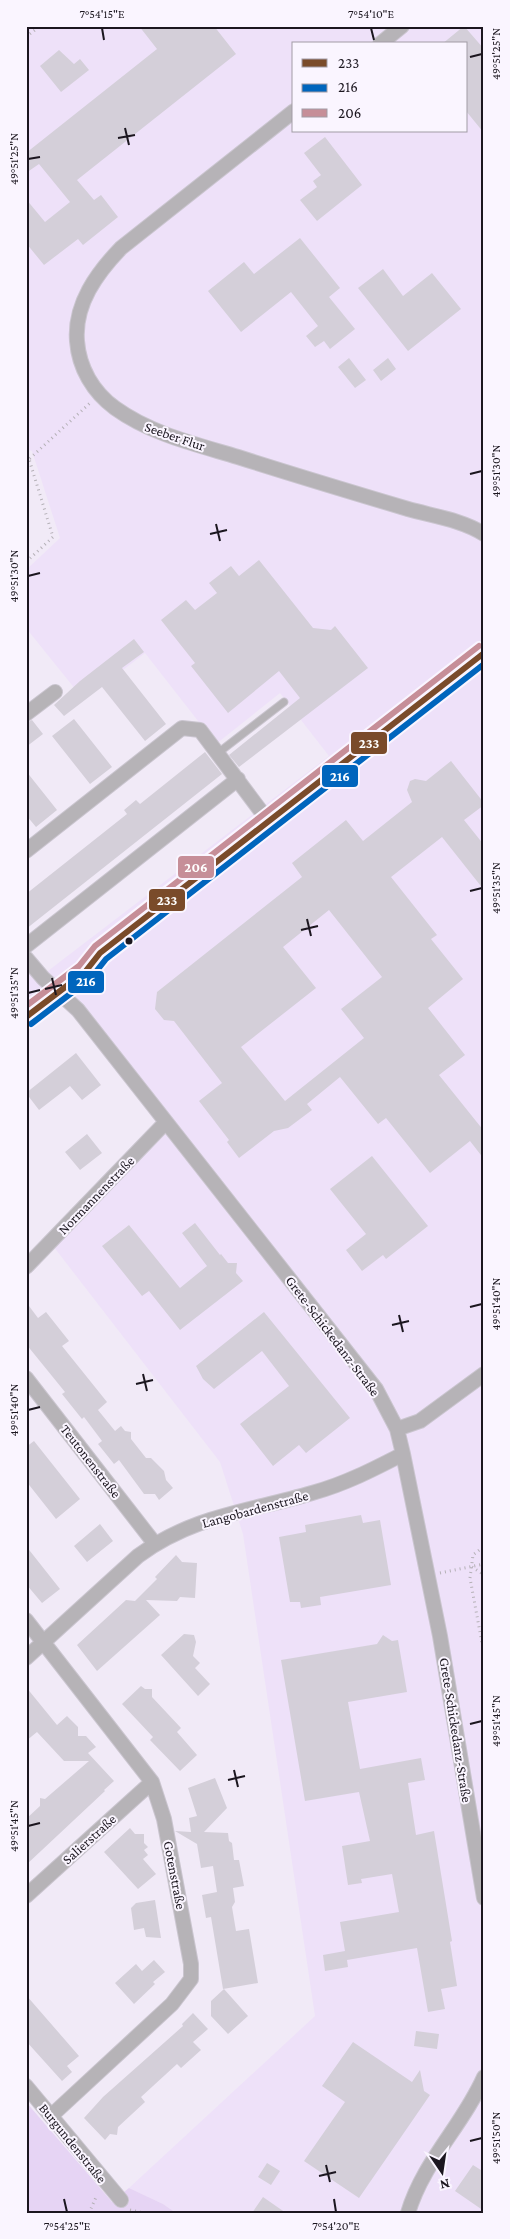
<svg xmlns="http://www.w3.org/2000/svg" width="510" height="2239" viewBox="0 0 510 2239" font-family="'Crimson Pro',serif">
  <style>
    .built { fill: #eee1f9; fill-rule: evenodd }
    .green { fill: #e6d4f4 }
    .building { fill: #d4cfd9; fill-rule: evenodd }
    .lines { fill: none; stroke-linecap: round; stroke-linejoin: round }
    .service-casing { stroke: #cac5cf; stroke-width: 9 }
    .minor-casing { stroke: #cac5cf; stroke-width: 16 }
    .path { stroke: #b5b1b7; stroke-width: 3; stroke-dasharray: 1 4; stroke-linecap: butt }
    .service { stroke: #b6b3b7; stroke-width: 7 }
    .minor { stroke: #b6b3b7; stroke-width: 14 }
    .bus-1-casing { stroke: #faf5ff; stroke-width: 10 }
    .bus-2-casing { stroke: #faf5ff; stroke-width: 10 }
    .bus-3-casing { stroke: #faf5ff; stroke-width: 10 }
    .bus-1 { stroke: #7a4b2a; stroke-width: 6 }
    .bus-2 { stroke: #0065bd; stroke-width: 6 }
    .bus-3 { stroke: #c68e98; stroke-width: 6 }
    .ticks { fill: none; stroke: #1b161f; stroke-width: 2 }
    .bus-dot { fill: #1b161f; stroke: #faf5ff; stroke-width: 2 }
    .labels { text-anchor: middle; stroke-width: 4; stroke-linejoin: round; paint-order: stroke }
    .street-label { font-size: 14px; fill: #1b161f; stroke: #faf5ff }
    .line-badge { stroke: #faf5ff; stroke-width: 2 }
    .badge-label { font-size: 14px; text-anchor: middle; font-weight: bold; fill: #fff }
    .neatline { fill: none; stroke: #1b161f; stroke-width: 2 }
    .ticks-label { font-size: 12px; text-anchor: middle; fill: #1b161f }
  </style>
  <rect width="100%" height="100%" fill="#f1eaf7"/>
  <!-- built -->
  <path class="built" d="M28 26H484V2213H176L163 2204 129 2188 315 2016 243 1534 220 1462 50 1242 166 1122 60 992 26 1017V952L44 974 329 756 280 693 216 744 145 653 84 700 26 628V570L60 538 32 451 26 449V28ZM294 44H466V131H294Z"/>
  <!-- green -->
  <path class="green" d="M26 2102 112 2202 129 2188 163 2204 176 2213H26Z"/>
  <!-- building -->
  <path class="building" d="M139 26H214L236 54 77 180 94 200 101 195 118 217 83 245 78 239 44 265 26 243V199L45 222 70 202 39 164 26 173V153L157 49Z
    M464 26 484 49V133L466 111V44H442Z
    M59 50 74 64 80 59 89 70 61 92 40 66Z
    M325 137 362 185 317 221 300 200 317 187 313 181 321 175 304 153Z
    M300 238 340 288 329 297 355 329 330 349 324 341 315 347 306 336 318 326 291 292 241 332 208 291 244 262 254 274Z
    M383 269 403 296 432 273 461 309 408 351 358 288Z
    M349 358 366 380 355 388 338 367Z
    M388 358 396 369 381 381 373 370Z
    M259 560 313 628 331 630 335 626 368 668 239 767 229 755 300 698 279 671 228 713 191 666 195 663 161 620 186 600 195 610 217 593 209 583 231 566 239 576Z
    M134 639 144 652 122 668 166 724 145 741 102 687 64 716 54 705 80 681Z
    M74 719 112 767 90 784 52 736Z
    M32 720 43 734 26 747V723Z
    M205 752 222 774 26 929V894L127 814 124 810 136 800 140 804Z
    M451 761 484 803V805L464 820 484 845V890L442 837 391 877 437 935 431 939 463 979 428 1008 465 1055 439 1075 484 1131V1159L470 1141 430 1173 386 1118 378 1124 340 1077 307 1104 312 1110 288 1128 274 1131 239 1158 227 1142 229 1140 199 1101 222 1083 174 1021 164 1020 155 1009 157 992 302 877 292 863 346 820 363 841 412 802 407 790 410 781 415 779 426 781ZM329 910 382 977 341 1009 364 1038 285 1101 241 1047 316 988 283 947Z
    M26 771 57 810 36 827 26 815Z
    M76 1053 101 1085 82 1100 70 1086 39 1110 26 1093Z
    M87 1134 102 1153 80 1170 65 1152Z
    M372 1156 428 1226 386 1259 383 1255 362 1271 346 1250 366 1234 330 1189Z
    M195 1223 220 1255 221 1254 228 1263H237L236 1273 243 1281 180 1330 149 1291 142 1296 102 1246 129 1225 180 1288 207 1266 182 1233Z
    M26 1302 38 1318 46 1312 69 1341 62 1346 107 1402 98 1410 115 1431 121 1426 125 1431 131 1432V1439L146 1458H151L164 1471 166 1480 173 1488 159 1500 155 1494H144L119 1460 114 1464 98 1444 102 1441 84 1417 82 1419 62 1394 65 1392 26 1344Z
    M264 1312 350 1418 306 1453 299 1445 273 1466 240 1424 289 1386 262 1351 214 1389 203 1379 196 1366Z
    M34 1441 80 1499 56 1519 26 1481V1447Z
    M361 1515 363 1523 380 1520 391 1585 320 1597 321 1605 301 1608 300 1602H290L279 1537 306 1532 305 1525Z
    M100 1524 113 1541 87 1562 74 1546Z
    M26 1546 60 1589 42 1603 26 1584Z
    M176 1555 182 1562 197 1563 195 1598 180 1597 177 1601 146 1600 160 1615 97 1671 77 1645 126 1600 135 1601 157 1579 155 1577Z
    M184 1634 194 1635 196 1642 193 1656 200 1663 195 1668 210 1684 198 1696 161 1655Z
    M383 1635 392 1641 398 1640 407 1692 348 1702 360 1769 421 1758 425 1780 408 1783 416 1835 434 1831 452 1941 450 1942 457 1986 441 1989 445 2009 428 2012 417 1948 347 1960 348 1967 325 1971 323 1955 345 1951 340 1922 399 1912 392 1874 361 1879 362 1883 348 1885 342 1846 370 1841 359 1792 305 1801 281 1660 377 1644Z
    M141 1686 145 1689H152V1697L181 1728 177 1732 197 1755 180 1771 150 1740 153 1737 122 1704Z
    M26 1687 57 1725 67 1716 78 1727V1736H86L96 1747 88 1753 114 1781 104 1790 105 1791 26 1865V1819L40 1806V1798L45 1799 89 1761H64L37 1732 26 1741Z
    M215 1778 227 1808 204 1832 228 1833 229 1841 232 1843 234 1860H239L244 1886 233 1888 235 1902 232 1907 236 1931 249 1929 258 1983 223 1989 211 1917 206 1918 202 1895 217 1892 213 1866 201 1868 197 1844 175 1831 191 1832 189 1818 197 1816 188 1788Z
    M130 1828 135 1834H144V1843L148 1847 144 1850 148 1855 143 1859 156 1874 138 1889 104 1852Z
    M155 1900 161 1938 146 1937 144 1928 134 1930 131 1908 136 1903Z
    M154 1960 165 1972 153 1982 155 1984 134 2004 115 1983 136 1964 142 1971Z
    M224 1989 248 2016 228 2034 211 2016V2001Z
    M26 1995 79 2056 67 2066 72 2072 62 2081 26 2041Z
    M193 2013 208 2029 193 2042 201 2050 181 2068 177 2064 141 2097 145 2102 118 2127 117 2135 110 2134 105 2140 84 2118 103 2097 183 2026 182 2024Z
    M416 2031 439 2034 437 2049 414 2046Z
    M353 2042 412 2082 420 2070 424 2091 430 2095 359 2198 304 2161 345 2102 322 2086Z
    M267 2163 280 2171 271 2185 258 2177Z
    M473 2165 484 2172V2211L455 2191Z
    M263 2197 286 2213H252Z"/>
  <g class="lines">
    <defs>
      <path id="service" d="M218 753 284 702"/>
      <path id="minor" d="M380 44 402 26
        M294 111 121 248C97 273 74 304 77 341 79 368 93 392 115 408 151 434 195 444 238 457 294 475 351 492 408 509 433 516 462 520 484 534
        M26 714 55 692
        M26 851 182 728 200 730 269 822
        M26 946 238 779
        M26 958 43 978 78 1010 376 1389 397 1429 403 1454 440 1636 484 1898
        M26 1017 85 972 100 953 484 653
        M26 1267 166 1122
        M26 1378 155 1544
        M397 1429 420 1421 484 1374
        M26 1620 152 1782 164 1819 191 1964V1979L172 2004 51 2116
        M26 1658 138 1556C194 1515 248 1512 312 1493 345 1484 374 1469 403 1454
        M26 1896 152 1782
        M26 2086 121 2200
        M408 2213C423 2162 463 2125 484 2077"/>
    </defs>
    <!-- service casing -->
    <use href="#service" class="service-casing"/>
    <!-- minor casing -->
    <use href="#minor" class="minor-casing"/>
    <!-- path -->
    <path class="path" d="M26 37 40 26
      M26 458 29 459 53 537 26 562
      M26 462 90 403
      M483 1547 473 1555 470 1578 484 1654
      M472 1567 484 1575
      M440 1573 484 1564
      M130 2210 144 2213
      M89 2213 97 2195"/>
    <!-- service -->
    <use href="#service" class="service"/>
    <!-- minor -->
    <use href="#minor" class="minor"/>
    <defs>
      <path id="bus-1" d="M26 1017 85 972 100 953 484 653"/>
      <path id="bus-2" d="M31 1024 91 978 106 959 484 664"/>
      <path id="bus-3" d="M26 1006 79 966 95 946 479 646"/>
    </defs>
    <!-- bus-1 casing -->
    <use href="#bus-1" class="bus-1-casing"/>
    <!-- bus-2 casing -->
    <use href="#bus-2" class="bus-2-casing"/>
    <!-- bus-3 casing -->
    <use href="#bus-3" class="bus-3-casing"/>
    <!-- bus-1 -->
    <use href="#bus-1" class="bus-1"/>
    <!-- bus-2 -->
    <use href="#bus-2" class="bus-2"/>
    <!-- bus-3 -->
    <use href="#bus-3" class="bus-3"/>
  </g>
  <!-- ticks -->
  <path class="ticks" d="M102 28 104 40M371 28 374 40M470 57 482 54M125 128 129 145M118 138 135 135M28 159 40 157M470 474 482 471M216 524 220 541M210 534 227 530M28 576 40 573M470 891 482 888M307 919 311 936M301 930 318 926M52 978 56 995M45 989 62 985M28 993 40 990M470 1307 482 1304M399 1315 403 1332M392 1325 409 1321M143 1374 147 1391M136 1384 153 1380M28 1410 40 1407M470 1724 482 1721M234 1770 238 1787M228 1780 245 1776M28 1826 40 1823M470 2141 482 2138M326 2165 330 2182M319 2176 336 2172M64 2199 67 2212M334 2199 336 2212"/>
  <!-- markers -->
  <circle class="bus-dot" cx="129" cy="941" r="4.5"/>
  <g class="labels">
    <!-- street labels -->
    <g class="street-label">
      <text transform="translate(175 436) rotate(19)" y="5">Seeber Flur</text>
      <text transform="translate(96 1195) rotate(-46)" y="5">Normannenstraße</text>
      <text transform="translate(333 1336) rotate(53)" y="5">Grete-Schickedanz-Straße</text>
      <text transform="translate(91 1461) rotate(52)" y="5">Teutonenstraße</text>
      <text transform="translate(255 1509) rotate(-15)" y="5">Langobardenstraße</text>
      <text transform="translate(456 1730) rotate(81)" y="5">Grete-Schickedanz-Straße</text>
      <text transform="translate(89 1839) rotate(-42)" y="5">Salierstraße</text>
      <text transform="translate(175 1875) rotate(79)" y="5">Gotenstraße</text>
      <text transform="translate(73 2143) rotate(51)" y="5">Burgundenstraße</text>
    </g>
  </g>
  <g class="line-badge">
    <rect x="350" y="731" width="38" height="24" rx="5" fill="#7a4b2a"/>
    <rect x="321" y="764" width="38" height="24" rx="5" fill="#0065bd"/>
    <rect x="177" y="855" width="38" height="24" rx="5" fill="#c68e98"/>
    <rect x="148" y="888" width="38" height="24" rx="5" fill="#7a4b2a"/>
    <rect x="67" y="970" width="38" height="24" rx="5" fill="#0065bd"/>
  </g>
  <g class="badge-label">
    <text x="369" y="748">233</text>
    <text x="340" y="781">216</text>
    <text x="196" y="872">206</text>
    <text x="167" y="905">233</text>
    <text x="86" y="986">216</text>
  </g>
  <!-- border -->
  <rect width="510" height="2239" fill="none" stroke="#faf5ff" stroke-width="55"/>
  <!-- legend -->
  <rect x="292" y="42" width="175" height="90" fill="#faf5ff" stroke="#a19ca5"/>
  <rect x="302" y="59" width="25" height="8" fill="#7a4b2a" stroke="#a19ca5"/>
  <text x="338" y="68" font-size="15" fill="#1b161f">233</text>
  <rect x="302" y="84" width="25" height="8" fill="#0065bd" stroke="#a19ca5"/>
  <text x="338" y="92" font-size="15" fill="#1b161f">216</text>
  <rect x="302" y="109" width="25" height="8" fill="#c68e98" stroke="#a19ca5"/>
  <text x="338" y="118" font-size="15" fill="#1b161f">206</text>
  <!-- north arrow -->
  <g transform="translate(442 2172) rotate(167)" stroke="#faf5ff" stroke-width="4" paint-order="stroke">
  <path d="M0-4L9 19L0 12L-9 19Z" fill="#1b161f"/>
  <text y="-8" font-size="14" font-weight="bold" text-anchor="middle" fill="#1b161f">N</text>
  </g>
  <rect x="28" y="28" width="454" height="2184" class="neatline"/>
  <g class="ticks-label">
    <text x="102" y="18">7°54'15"E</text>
    <text x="371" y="18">7°54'10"E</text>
    <text transform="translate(496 54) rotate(-90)" y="4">49°51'25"N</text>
    <text transform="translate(14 159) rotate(-90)" y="4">49°51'25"N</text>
    <text transform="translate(496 471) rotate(-90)" y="4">49°51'30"N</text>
    <text transform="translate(14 576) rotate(-90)" y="4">49°51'30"N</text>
    <text transform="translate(496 888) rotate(-90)" y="4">49°51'35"N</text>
    <text transform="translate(14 993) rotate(-90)" y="4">49°51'35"N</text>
    <text transform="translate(496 1304) rotate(-90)" y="4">49°51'40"N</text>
    <text transform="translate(14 1410) rotate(-90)" y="4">49°51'40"N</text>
    <text transform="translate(496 1721) rotate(-90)" y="4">49°51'45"N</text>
    <text transform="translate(14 1826) rotate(-90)" y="4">49°51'45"N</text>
    <text transform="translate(496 2138) rotate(-90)" y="4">49°51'50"N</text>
    <text x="67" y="2230">7°54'25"E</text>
    <text x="336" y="2230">7°54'20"E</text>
  </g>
</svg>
